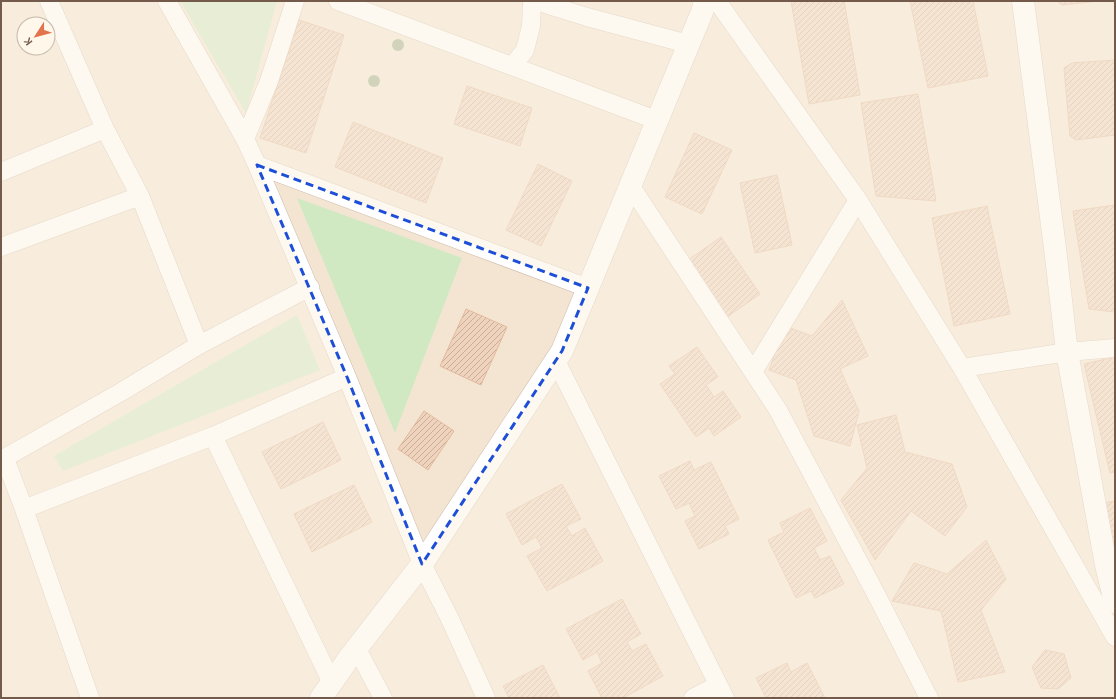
<svg xmlns="http://www.w3.org/2000/svg" width="1116" height="699" viewBox="0 0 1116 699" font-family="'Alegreya Sans',sans-serif">
  <style>
    .residential { fill: #f3e5d2; fill-rule: evenodd }
    .green { fill: #d1e9c3 }
    .building { fill: url(#building-hatch); stroke: #e2ba9d }
    .lines { fill: none; stroke-linecap: round; stroke-linejoin: round }
    .minor-casing { stroke: #cdbbab; stroke-width: 19 }
    .tertiary-casing { stroke: #cdbbab; stroke-width: 23 }
    .minor { stroke: #fff; stroke-width: 18 }
    .tertiary { stroke: #fff; stroke-width: 22 }
    .tree { fill: #9eaf8b }
    .marked { fill: none; stroke: #1d4ed8; stroke-width: 3; stroke-dasharray: 8 5; stroke-linejoin: round }
  </style>
  <defs>
    <pattern id="building-hatch" width="6" height="6" patternUnits="userSpaceOnUse"><rect width="6" height="6" fill="#f0d3bc"/><path d="M-1 1l2-2M0 6l6-6M5 7l2-2" fill="none" stroke="#c7ae9b"/></pattern>
  </defs>
  <rect width="100%" height="100%" fill="#fbf3e4"/>
  <!-- residential -->
  <path class="residential" d="M1 1H1115V698H1ZM24 24H48V48H24Z"/>
  <!-- green -->
  <path class="green" d="M180 1H277L246 113Z
    M297 198 462 258 395 433Z
    M297 315 320 370 63 471 54 456Z"/>
  <!-- building -->
  <path class="building" d="M791 1H844L860 95 809 104Z
    M910 1H973L988 76 928 88Z
    M1057 1H1099L1062 5Z
    M299 20 344 35 306 153 260 138Z
    M1115 60V135L1076 140 1070 136 1064 68 1072 63Z
    M467 86 532 108 520 146 454 124Z
    M918 94 936 201 876 196 861 103Z
    M353 122 443 158 426 203 335 167Z
    M694 133 732 150 702 214 665 197Z
    M538 164 572 181 541 246 506 230Z
    M777 175 792 245 755 253 740 183Z
    M1115 205V312L1089 309 1073 211Z
    M987 206 1010 314 954 326 932 218Z
    M721 237 760 294 727 317 688 260Z
    M842 300 868 356 840 369 859 411 850 446 814 436 796 380 769 370 785 326 812 336Z
    M466 309 507 327 481 385 440 366Z
    M697 347 718 377 706 385 714 397 723 391 741 417 714 436 709 428 696 437 660 384 675 374 669 366Z
    M1115 357V472L1110 473 1084 364Z
    M424 411 454 431 428 470 398 449Z
    M896 415 905 452 952 464 967 507 945 536 911 511 875 560 841 500 867 468 857 425Z
    M323 422 341 460 281 489 262 452Z
    M690 461 694 470 711 462 739 519 725 526 729 534 699 549 685 521 695 516 689 503 676 509 659 476Z
    M562 484 581 519 566 526 572 536 585 528 603 561 547 591 527 556 542 548 536 537 522 545 506 514Z
    M354 485 372 522 312 552 294 514Z
    M1115 501V566L1102 503Z
    M810 508 827 541 814 548 820 560 830 556 844 584 815 598 811 591 796 598 768 540 784 532 780 523Z
    M986 540 1006 579 981 610 1005 672 958 682 941 611 892 601 914 563 947 574Z
    M622 599 641 634 627 642 632 651 646 644 663 676 623 698H602L588 671 602 663 597 652 583 660 566 629Z
    M1045 650 1064 654 1071 678 1058 689 1041 688 1032 667Z
    M787 663 791 672 807 663 825 698H766L756 678Z
    M543 665 560 698H509L503 686Z"/>
  <g class="lines">
    <defs>
      <path id="minor" d="M49 1 105 129 140 196 199 345
        M167 1 245 139 257 165 347 377 422 564 449 617 486 698
        M338 1 656 120
        M540 1 548 5 587 17 688 44
        M717 1 858 200 962 368 1115 637
        M512 66 525 50 531 26 532 1
        M245 139 269 81 295 1
        M257 165 588 288
        M1 172 105 129
        M630 185 778 410 877 596 929 698
        M1 247 140 196
        M556 361 725 698
        M962 368 1067 352 1115 348
        M753 372 858 200
        M213 436 332 683
        M5 459 24 509 90 698
        M1 460 121 392 199 345 310 287
        M24 509 213 436 347 377
        M357 649 383 698
        M693 698 718 685"/>
      <path id="tertiary" d="M1023 1 1055 248 1067 352 1106 565 1115 602
        M321 698 349 658 422 564 562 351 702 12 705 1"/>
    </defs>
    <!-- minor casing -->
    <use href="#minor" class="minor-casing"/>
    <!-- tertiary casing -->
    <use href="#tertiary" class="tertiary-casing"/>
    <!-- minor -->
    <use href="#minor" class="minor"/>
    <!-- tertiary -->
    <use href="#tertiary" class="tertiary"/>
  </g>
  <!-- trees -->
  <g class="tree">
    <circle cx="398" cy="45" r="6"/>
    <circle cx="374" cy="81" r="6"/>
  </g>
  <!-- marked area -->
  <path d="M0 0H1116V699H0ZM257 165 588 288 562 351 422 564 347 377Z" fill="#fbf3e4" fill-opacity=".55" fill-rule="evenodd"/>
  <path class="marked" d="M257 165 588 288 562 351 422 564 347 377Z"/>
  <!-- border -->
  <rect width="1116" height="699" fill="none" stroke="#735a4a" stroke-width="4"/>
  <!-- north arrow -->
  <g transform="translate(36 36) rotate(234)"><circle r="19" fill="#fef7ea" stroke="#c6b8aa"/>
  <path d="M0-3L7 15L0 10L-7 15Z" fill="#e2734c"/>
  <text y="-6" font-size="11" font-weight="bold" text-anchor="middle" fill="#735a4a">K</text>
  </g>
</svg>
